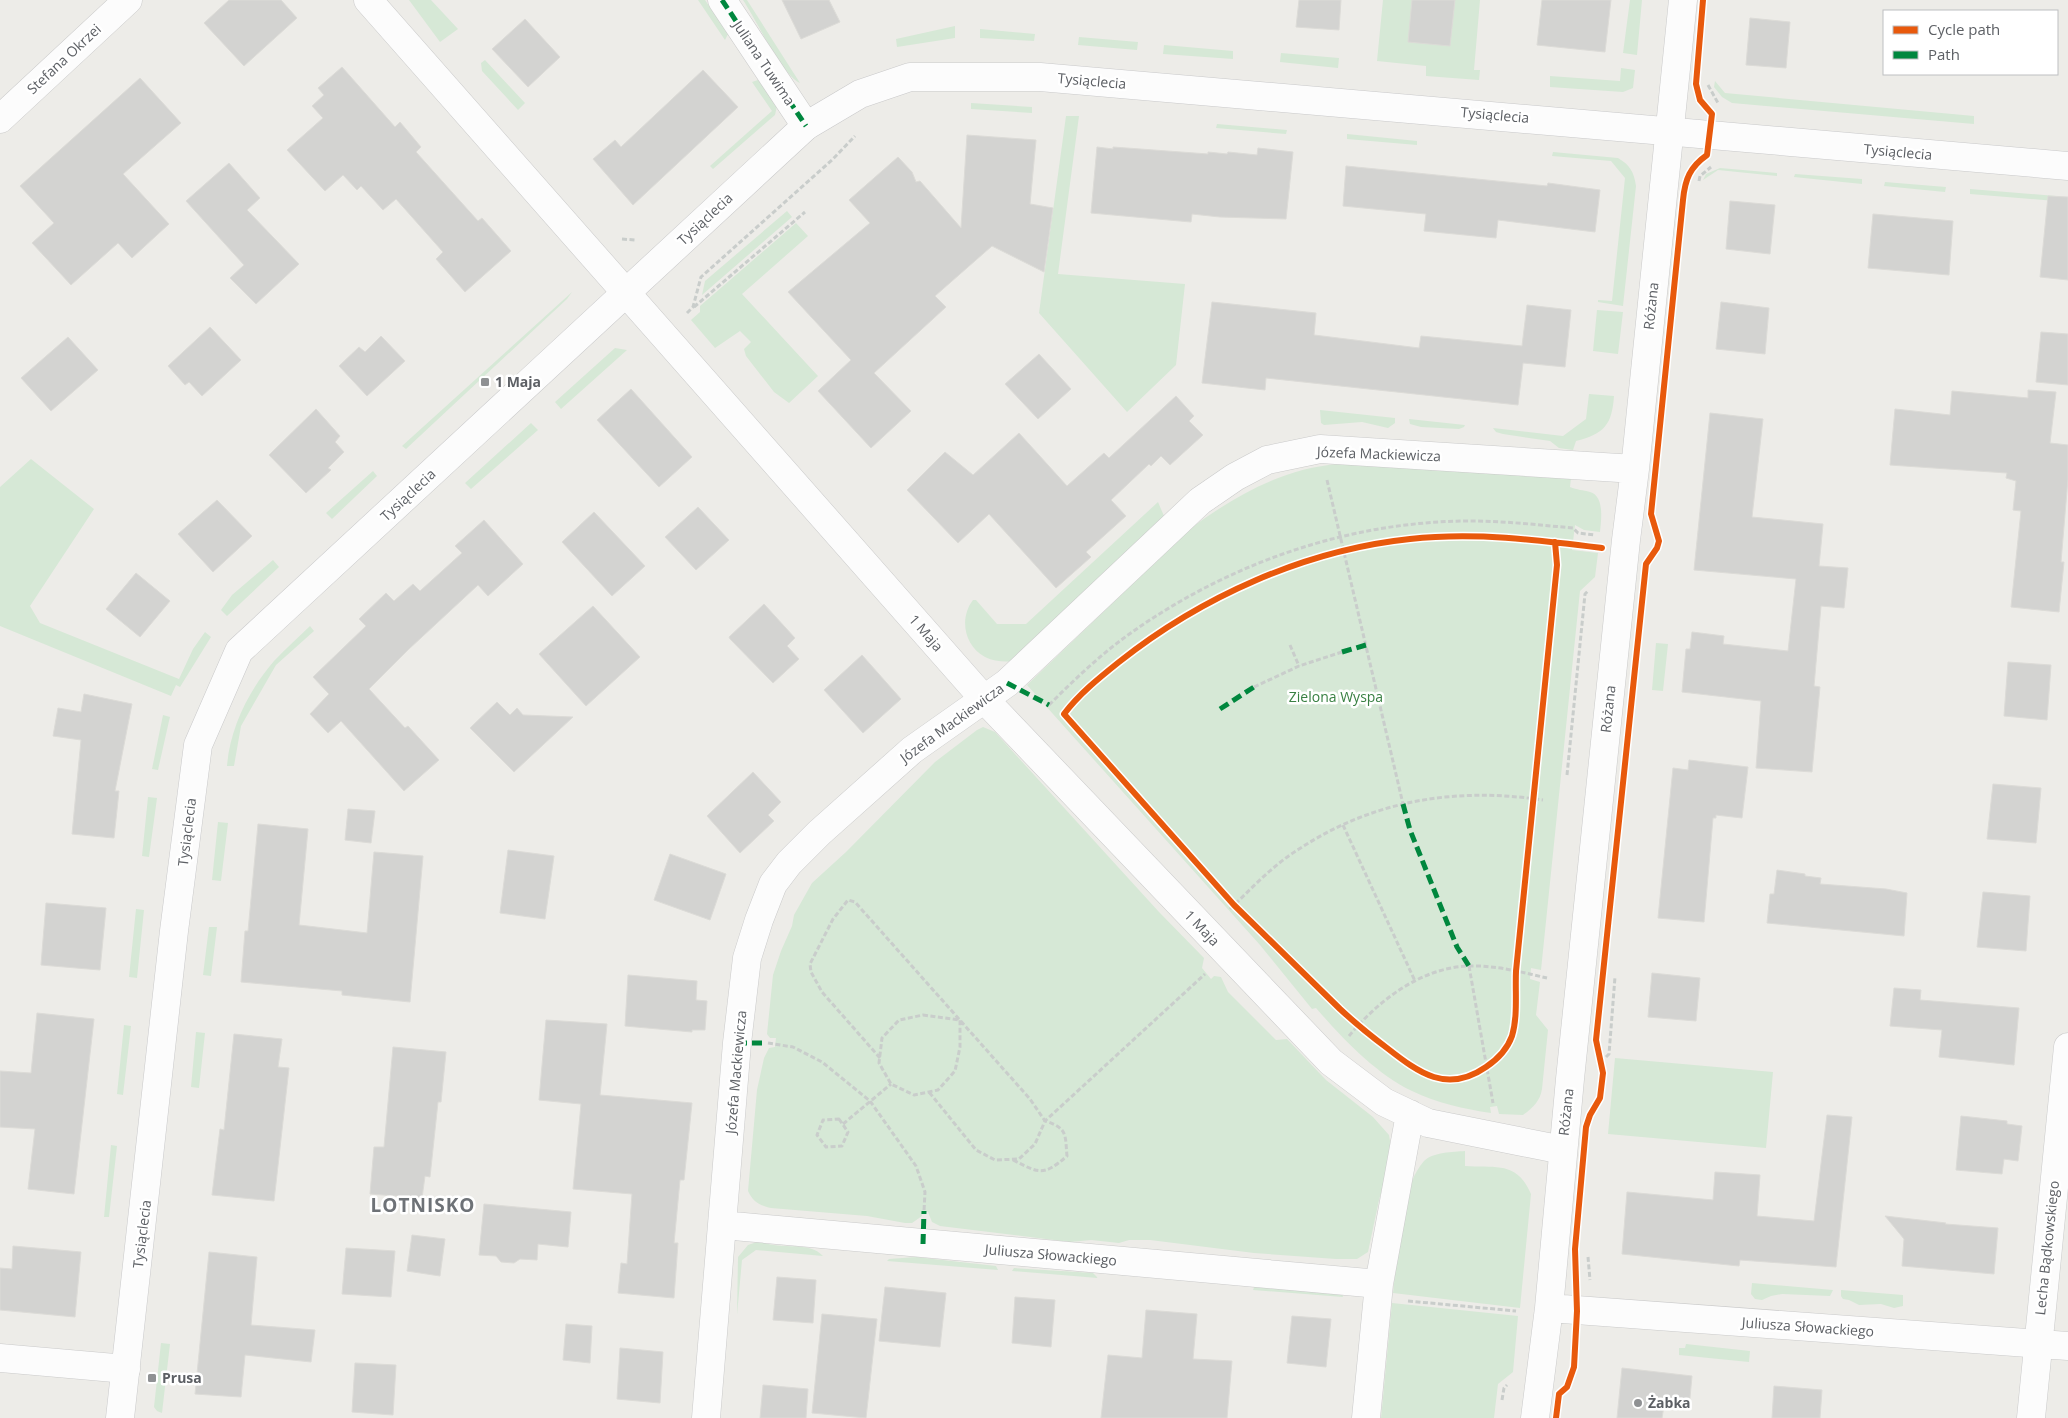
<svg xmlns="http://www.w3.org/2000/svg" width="2068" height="1418" viewBox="0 0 2068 1418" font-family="'Open Sans',sans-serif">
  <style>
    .green { fill: #d6e8d6 }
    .building { fill: #d3d3d1; stroke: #dcdbd7 }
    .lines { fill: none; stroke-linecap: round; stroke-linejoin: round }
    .street-casing { stroke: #cacaca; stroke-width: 29 }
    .secondary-casing { stroke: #c9c9ca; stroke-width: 29 }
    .path { stroke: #c9cdcb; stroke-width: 3; stroke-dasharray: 5 2.5; stroke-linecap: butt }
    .street { stroke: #fcfcfc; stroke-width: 28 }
    .secondary { stroke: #fcfcfc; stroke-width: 28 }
    .quiet { stroke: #00873e; stroke-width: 5; stroke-dasharray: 10 5; stroke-linecap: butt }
    .cycleway-casing { stroke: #fff; stroke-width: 9 }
    .cycleway { stroke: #e8590c; stroke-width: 6 }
    .poi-dot { fill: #8f9193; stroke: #fff; stroke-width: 2 }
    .labels { text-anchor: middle; stroke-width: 5; stroke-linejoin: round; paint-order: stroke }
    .street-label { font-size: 14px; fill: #5d6065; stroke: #fff }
    .poi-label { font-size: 14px; font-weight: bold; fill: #5d6065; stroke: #fff; text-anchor: start }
    .park-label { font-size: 14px; fill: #398043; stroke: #fff }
    .district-label { font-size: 19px; font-weight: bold; letter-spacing: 1px; fill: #6e7277; stroke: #fff }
  </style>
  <rect width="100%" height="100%" fill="#edece8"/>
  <!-- green -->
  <path class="green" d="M409 0H431L458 29 440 42Z
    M698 0H705L728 34 725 40Z
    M743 0H747L800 83C783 76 755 18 743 0Z
    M1383 0H1480L1474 70H1480L1479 80 1426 76V66L1377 61Z
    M1630 0H1642L1637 55 1623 53Z
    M955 26V38L897 47 896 39Z
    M980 29 1035 34 1034 41 980 38Z
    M1079 37 1138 42 1137 50 1078 45Z
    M1164 45 1233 51V59L1163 54Z
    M1281 53 1339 58 1338 68 1280 62Z
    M485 60 525 103 518 110 482 71 481 63Z
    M1621 68 1635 70 1633 88 1623 92 1550 87V76L1620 81Z
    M758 80 770 95 777 106 775 115 713 169 710 166 772 111 752 82Z
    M1715 81 1725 93 1974 116V124L1732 103 1722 97 1714 87Z
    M971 103 1032 107V113L971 109Z
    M1066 116H1079L1058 274 1185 284 1176 365 1127 412 1039 313Z
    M1217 124 1287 130 1286 134 1216 128Z
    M1347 134 1417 141V145L1347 139Z
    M1553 152 1618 158C1630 165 1634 172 1636 186L1623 306 1598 302V300L1612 301 1625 178 1611 161 1552 156Z
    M1720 168 1777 173V176L1718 170 1703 180 1706 174Z
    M1795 174 1862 179V184L1794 177Z
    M1885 182 1946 187 1945 192 1884 186Z
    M1970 189 2056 196 2055 201 1970 194Z
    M787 211 792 217 702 295 705 281Z
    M796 223 808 236 742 294 818 376 789 403 774 392 746 356 744 349 751 342 740 331 715 348 691 320 700 312V306Z
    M572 292 567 299 406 449 402 446Z
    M1597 310 1623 312 1618 354 1593 351Z
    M615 348 627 350 561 409 555 402Z
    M1589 394 1614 396C1612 425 1604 434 1576 441L1573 450 1559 448 1550 441 1503 434 1496 432 1493 428 1563 436 1586 419Z
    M1320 410 1395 418V423L1388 428 1362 422 1324 425 1321 423Z
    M1409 419 1465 425 1464 427 1459 429 1421 427 1410 424Z
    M531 423 538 430 471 489 465 483Z
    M31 459 94 509 30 606 40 623 179 679 193 649 205 632 211 637 180 687 176 685 171 696 0 626V487Z
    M1339 464 1530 471 1571 478 1570 487C1577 490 1583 490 1590 492 1605 496 1601 521 1600 532L1584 530 1575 525 1572 550 1598 553 1595 577 1580 591 1541 970 1531 968 1530 979 1540 982 1536 1015 1548 1030 1542 1089C1540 1101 1533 1108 1523 1115L1499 1114 1497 1106 1490 1107 1491 1113C1464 1109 1437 1103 1412 1091 1376 1074 1342 1038 1316 1008L1312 1009 1260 945 1027 685 1191 528C1235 496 1283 468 1339 464Z
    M373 471 377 476 332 519 326 513Z
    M1158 502 1164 516 1016 661C1005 662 995 662 985 657 964 646 959 618 973 600H976L997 624H1026Z
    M273 560 279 567 227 616 221 610 232 595Z
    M310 626 314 631 276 665 241 726 234 766H227C230 728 249 690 274 661 285 649 298 638 310 626Z
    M1656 643 1668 644 1663 691 1652 690Z
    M163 715 170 717 169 721 158 770 152 769Z
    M983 727 995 732 1159 912 1204 958 1202 968 1211 979 1214 976 1221 977 1228 992 1276 1040 1287 1039 1326 1080 1373 1117 1389 1135 1391 1147 1385 1180 1379 1200 1368 1252 1357 1259H1336L1254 1253 1150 1240H1129L1119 1243 1091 1240 1070 1242 940 1226 932 1222 928 1212 922 1211V1216L912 1223H905L867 1216 771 1208C759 1205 753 1202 748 1191L757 1090 764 1058 769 1048 775 1047 776 1038H770L767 1034 773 975 781 951 792 926 794 915 812 883 846 852 935 762 977 730Z
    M148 797 157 798 149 857 142 856Z
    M218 822 228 823 221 881 212 880Z
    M136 909 144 910 137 978 129 977Z
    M209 927H217L211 976 203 975Z
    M124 1025 131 1026 123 1095 117 1094Z
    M196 1032 205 1033 199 1088 191 1087Z
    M1615 1058 1773 1072 1766 1148 1608 1134Z
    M111 1145 117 1146 109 1217H104Z
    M1465 1151V1166C1496 1168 1517 1161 1531 1194L1520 1308 1393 1293C1397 1258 1400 1187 1424 1161 1433 1152 1453 1152 1465 1151Z
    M760 1241C779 1251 809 1240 823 1256L756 1250 742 1260 737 1315 738 1257 748 1245Z
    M916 1257 996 1266 998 1270 887 1261 889 1259Z
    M1014 1268 1093 1273 1098 1278 1012 1271Z
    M1752 1283 1833 1290 1830 1296 1782 1294 1771 1296 1762 1300 1755 1299 1751 1294Z
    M1255 1285 1341 1290 1343 1297 1253 1290Z
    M1841 1290 1903 1295V1306L1894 1308 1881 1304 1859 1305 1849 1300 1843 1299 1841 1296Z
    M1392 1303 1518 1316 1513 1372 1498 1384 1494 1418H1381Z
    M161 1343 170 1344 162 1413 157 1411 154 1407Z
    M1686 1344 1750 1351 1749 1362 1679 1355V1348H1685Z"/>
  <!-- building -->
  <path class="building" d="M229 0H281L297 18 244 66 204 23Z
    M782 0H829L840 22 801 39Z
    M1299 0H1341L1339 30 1296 27Z
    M1412 0H1455L1450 46 1408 42Z
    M1542 0H1611L1605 52 1537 45Z
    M1750 18 1790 22 1786 68 1746 65Z
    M525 19 560 57 528 87 492 49Z
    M342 67 395 127 400 122 421 147 416 152 478 221 482 218 511 251 465 292 436 259 443 252 396 199 383 210 361 186 357 190 343 175 325 191 287 150 323 118 312 106 324 95 318 88Z
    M703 70 738 107 633 205 593 159 615 140 621 147Z
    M140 78 181 123 123 174 169 224 132 258 118 243 71 285 32 243 54 223 20 186Z
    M967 135 1036 140 1030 204 1053 208 1044 272 992 246 935 296 946 307 874 373 911 411 871 448 818 391 851 360 788 292 870 223 849 200 898 157 912 172 916 182 920 181 961 228Z
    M1097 147 1113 149V147L1208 154V152L1227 154 1228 152 1257 155 1258 148 1293 152 1286 219 1220 217 1192 214 1191 222 1091 213Z
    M229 163 260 198 247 210 299 264 256 304 230 278 244 265 186 201Z
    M1346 166 1547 186 1548 183 1600 190 1595 232 1498 220 1496 238 1424 231 1426 214 1343 206Z
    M2048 196 2068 197V280L2040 277Z
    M1730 201 1775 205 1770 254 1726 249Z
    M1873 214 1953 221 1949 275 1868 268Z
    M1212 302 1316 313 1314 335 1419 348 1421 336 1522 346 1527 305 1571 310 1565 367 1523 363 1518 405 1266 378 1265 390 1202 383Z
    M1721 302 1769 308 1765 354 1716 349Z
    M210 327 241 360 202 396 189 382 185 385 168 366Z
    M2041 332 2068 334V385L2036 382Z
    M381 336 405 361 367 396 339 366 359 347 365 352Z
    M68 337 98 370 51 411 21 378Z
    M1039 354 1071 389 1038 419 1005 384Z
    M631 389 692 457 659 487 597 420Z
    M2028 390 2056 392 2050 443 2068 445V479L2061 562H2064L2059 612 2011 607 2021 511 2013 510 2016 481 2006 478 2007 473 1890 465 1895 409 1950 415 1952 391 2028 398Z
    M1176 396 1194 416 1189 421 1203 435 1170 465 1161 456 1151 466 1149 464 1111 500 1126 516 1086 552 1091 557 1056 588 989 514 958 543 907 490 945 452 973 475 1019 433 1067 486 1104 453 1109 458Z
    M316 409 340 436 335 442 344 452 328 468 331 470 306 493 269 455Z
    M1710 413 1763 419 1752 517 1823 524 1819 566 1848 568 1844 608 1821 606 1814 686 1820 687 1812 772 1756 768 1761 701 1682 692 1686 649H1690L1692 632 1724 636 1723 644 1788 651 1796 579 1694 570Z
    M217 500 252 536 213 572 178 534Z
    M698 507 729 540 696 570 665 537Z
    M594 512 645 566 612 596 562 542Z
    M484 520 523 564 488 596 478 585 409 649 369 689 405 728 408 726 439 760 404 791 341 721 328 733 310 714 329 694 313 677 366 626 359 619 386 593 394 601 413 584 420 591 462 553 455 546Z
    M136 573 170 601 140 637 106 609Z
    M764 604 795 638 787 646 799 659 773 683 730 639 729 637Z
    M593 606 640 657 586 706 539 654Z
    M862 655 901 699 863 733 824 690Z
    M2008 662 2051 665 2047 720 2004 716Z
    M84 694 132 704 115 791H119L114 838 72 834 81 740 53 736 58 708 81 712Z
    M497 702 510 715 517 708 523 715 573 717 514 772 470 728Z
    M1689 760 1748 767 1742 818 1716 815V818H1713L1704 922 1658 918 1673 768 1688 770Z
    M753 772 781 802 768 815 774 821 740 853 707 816Z
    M1993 784 2041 788 2036 843 1987 839Z
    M348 809 375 811 371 843 345 840Z
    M258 824 308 829 299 925 367 933 374 852 423 856 410 1002 342 995V991L241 982 245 931H248Z
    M508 850 554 856 545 919 500 913Z
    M670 854 726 874 710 920 654 900Z
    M1777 870 1805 874V876L1821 878 1820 884 1886 889 1907 893 1904 936 1767 923 1770 894H1774Z
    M1983 892 2030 896 2026 951 1977 947Z
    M46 903 106 908 100 970 41 965Z
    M1652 973 1700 978 1696 1021 1648 1017Z
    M628 975 697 981 696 1000 707 1001 705 1030H692V1032L625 1026Z
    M1894 988 1921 990 1920 1000 2019 1008 2014 1065 1939 1057 1942 1030 1890 1026Z
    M37 1013 94 1019 74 1194 28 1189 35 1129 0 1127V1071L31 1073Z
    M546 1020 607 1024 600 1095 692 1103 684 1180H680L674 1243H678L674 1298 618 1293 621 1263 627 1264 632 1194 573 1189 581 1104 539 1100Z
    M234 1034 282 1039 278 1067 289 1068 274 1201 212 1195 220 1129 224 1130Z
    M393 1047 446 1052 441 1102H438L430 1177 425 1176 422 1198 370 1194 374 1147H384Z
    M1827 1115 1852 1117 1836 1267 1740 1260 1739 1266 1622 1254 1627 1192 1713 1200 1715 1172 1760 1175 1757 1216 1814 1221Z
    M1961 1116 2007 1121V1124L2022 1126 2018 1161 2004 1159 2002 1174 1956 1170Z
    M484 1204 571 1212 568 1247 538 1244 537 1260 520 1259 514 1263 501 1262 496 1256 479 1255Z
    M1885 1216 1946 1223 1945 1224 1998 1228 1994 1274 1902 1266 1904 1239Z
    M412 1235 445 1239 440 1276 407 1271Z
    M13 1246 81 1252 75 1317 0 1310V1268L12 1269Z
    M346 1248 395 1251 391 1297 342 1294Z
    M209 1252 257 1257 251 1325 315 1330 311 1362 245 1355 241 1397 195 1394Z
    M777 1277 816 1280 813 1323 773 1320Z
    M885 1287 946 1293 940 1347 879 1341Z
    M1015 1297 1055 1300 1051 1347 1012 1343Z
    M1146 1310 1197 1314 1193 1359 1232 1361 1227 1418H1101L1108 1355 1142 1358Z
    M822 1314 877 1319 866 1418 812 1413Z
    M1292 1316 1331 1319 1326 1367 1287 1363Z
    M566 1324 592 1326 590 1363 563 1360Z
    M620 1348 663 1352 660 1403 617 1399Z
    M355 1363 396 1365 393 1415 352 1412Z
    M1622 1368 1692 1376 1689 1408 1664 1406 1662 1418H1617Z
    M763 1385 808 1389 806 1418H760Z
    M1774 1386 1822 1390 1820 1418H1772Z"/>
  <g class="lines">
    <defs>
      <path id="street" d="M368 0 984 699 1331 1062 1384 1102 1428 1123 1563 1150
        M722 0 806 126
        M0 119 128 0
        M722 1225 1379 1284
        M1549 1308 2068 1346
        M0 1358 126 1369
        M706 1418 737 1043 747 958 759 920 773 884 789 863 819 833 912 750 1007 683 1200 501 1235 477 1267 460 1320 449 1635 469
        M1366 1418 1379 1284 1410 1114
        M1535 1418 1549 1308 1570 1079 1626 540 1635 469 1683 0
        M2031 1418 2068 1047"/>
      <path id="secondary" d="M120 1418 174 931 198 745 239 651 806 126 860 94 910 77H1040L2068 166"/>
    </defs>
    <!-- street casing -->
    <use href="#street" class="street-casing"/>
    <!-- secondary casing -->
    <use href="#secondary" class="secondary-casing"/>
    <!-- path -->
    <path class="path" d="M1708 85 1718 103
      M1699 181 1700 176 1711 167
      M622 239 635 240
      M694 307 805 212
      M687 313 693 307 701 277 832 160 855 136
      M1327 480 1403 804
      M1290 645 1299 666
      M1254 687 1299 666 1342 652
      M1049 705C1074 680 1100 655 1128 635 1227 564 1348 521 1471 521 1505 521 1539 525 1573 528L1578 533 1595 535
      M1567 775 1585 594 1588 591
      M1343 825 1415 981
      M1230 909C1252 888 1273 865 1299 849 1374 800 1455 787 1543 800
      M1469 966 1493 1103
      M923 1015 960 1020V1047L955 1071 938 1090 914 1095 891 1084 879 1063 882 1038 899 1020Z
      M1349 1036C1378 1001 1420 968 1468 966 1495 965 1521 972 1547 978
      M768 1043 793 1047 822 1062 870 1101 916 1166 925 1192 924 1211
      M1606 1057 1609 1054 1615 977
      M880 1058 822 992 811 972 810 964 833 919 848 900 855 902 1030 1099 1045 1121 1035 1144 1019 1159 995 1160 976 1150 929 1092
      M839 1119 848 1132 842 1146 826 1147 817 1135 823 1120Z
      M843 1124 891 1084
      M1013 1160C1039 1173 1043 1177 1067 1156 1065 1135 1068 1128 1045 1121L1205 974
      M1588 1257 1590 1280
      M1408 1301 1516 1311
      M1502 1400 1504 1388 1507 1385"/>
    <!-- street -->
    <use href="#street" class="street"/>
    <!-- secondary -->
    <use href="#secondary" class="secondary"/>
    <!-- quiet -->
    <path class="quiet" d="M722 0 806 126
      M1342 652 1366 645
      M1007 683 1049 705
      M1220 709 1254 687
      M1403 804 1410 830 1457 947 1469 966
      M737 1043H765
      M923 1244 924 1211"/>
    <defs>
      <path id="cycleway" d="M1555 542 1557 565 1516 971C1515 992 1518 1016 1512 1036 1507 1050 1498 1059 1486 1067 1447 1094 1419 1073 1387 1048 1371 1036 1355 1023 1340 1009L1234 905 1064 714C1079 694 1099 678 1119 662 1201 597 1305 550 1410 539 1475 532 1538 540 1602 548
        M1556 1418 1559 1394 1567 1387 1574 1367 1577 1311 1575 1249 1586 1127 1590 1115 1600 1098 1603 1073 1596 1040 1646 564 1657 548 1659 541 1651 514 1683 200C1685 179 1690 167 1707 155L1712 114 1700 100 1696 84 1703 0"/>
    </defs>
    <!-- cycleway casing -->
    <use href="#cycleway" class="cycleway-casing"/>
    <!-- cycleway -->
    <use href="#cycleway" class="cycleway"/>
  </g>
  <!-- markers -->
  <g class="poi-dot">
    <rect x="480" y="377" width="10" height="10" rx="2.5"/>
    <rect x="147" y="1373" width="10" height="10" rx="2.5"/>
    <circle cx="1638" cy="1403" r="5"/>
  </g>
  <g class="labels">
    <!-- street labels -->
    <g class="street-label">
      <text transform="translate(64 59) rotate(-43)" y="5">Stefana Okrzei</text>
      <text transform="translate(764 63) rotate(56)" y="5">Juliana Tuwima</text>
      <text transform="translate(1092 81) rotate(5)" y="5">Tysiąclecia</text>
      <text transform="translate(1495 115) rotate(5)" y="5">Tysiąclecia</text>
      <text transform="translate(1898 152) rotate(5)" y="5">Tysiąclecia</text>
      <text transform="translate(705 219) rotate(-43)" y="5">Tysiąclecia</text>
      <text transform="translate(1651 306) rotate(-84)" y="5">Różana</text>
      <text transform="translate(1379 454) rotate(2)" y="5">Józefa Mackiewicza</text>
      <text transform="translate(408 495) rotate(-43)" y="5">Tysiąclecia</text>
      <text transform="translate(926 633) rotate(49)" y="5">1 Maja</text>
      <text transform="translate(1608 709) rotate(-84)" y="5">Różana</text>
      <text transform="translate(952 723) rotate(-36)" y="5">Józefa Mackiewicza</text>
      <text transform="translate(187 832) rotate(-83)" y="5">Tysiąclecia</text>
      <text transform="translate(1202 928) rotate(46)" y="5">1 Maja</text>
      <text transform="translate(736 1072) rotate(-85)" y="5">Józefa Mackiewicza</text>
      <text transform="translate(1566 1112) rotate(-84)" y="5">Różana</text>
      <text transform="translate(142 1234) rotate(-83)" y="5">Tysiąclecia</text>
      <text transform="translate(2047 1248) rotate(-84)" y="5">Lecha Bądkowskiego</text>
      <text transform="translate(1051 1255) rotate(5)" y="5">Juliusza Słowackiego</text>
      <text transform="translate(1808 1327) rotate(4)" y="5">Juliusza Słowackiego</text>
    </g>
    <!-- poi labels -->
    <g class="poi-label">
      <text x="495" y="387">1 Maja</text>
      <text x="162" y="1383">Prusa</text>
      <text x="1648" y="1408">Żabka</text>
    </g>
    <!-- park labels -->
    <g class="park-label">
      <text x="1336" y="702">Zielona Wyspa</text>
    </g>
    <!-- district labels -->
    <g class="district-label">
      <text x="423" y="1212">LOTNISKO</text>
    </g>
  </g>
  <!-- legend -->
  <rect x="1883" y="10" width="175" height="65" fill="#ffffff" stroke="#bebfc1"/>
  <rect x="1893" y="26" width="25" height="8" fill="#e8590c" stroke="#bebfc1"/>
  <text x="1928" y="35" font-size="15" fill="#5d6065">Cycle path</text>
  <rect x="1893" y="51" width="25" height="8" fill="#00873e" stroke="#bebfc1"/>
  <text x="1928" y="60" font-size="15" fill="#5d6065">Path</text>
</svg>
